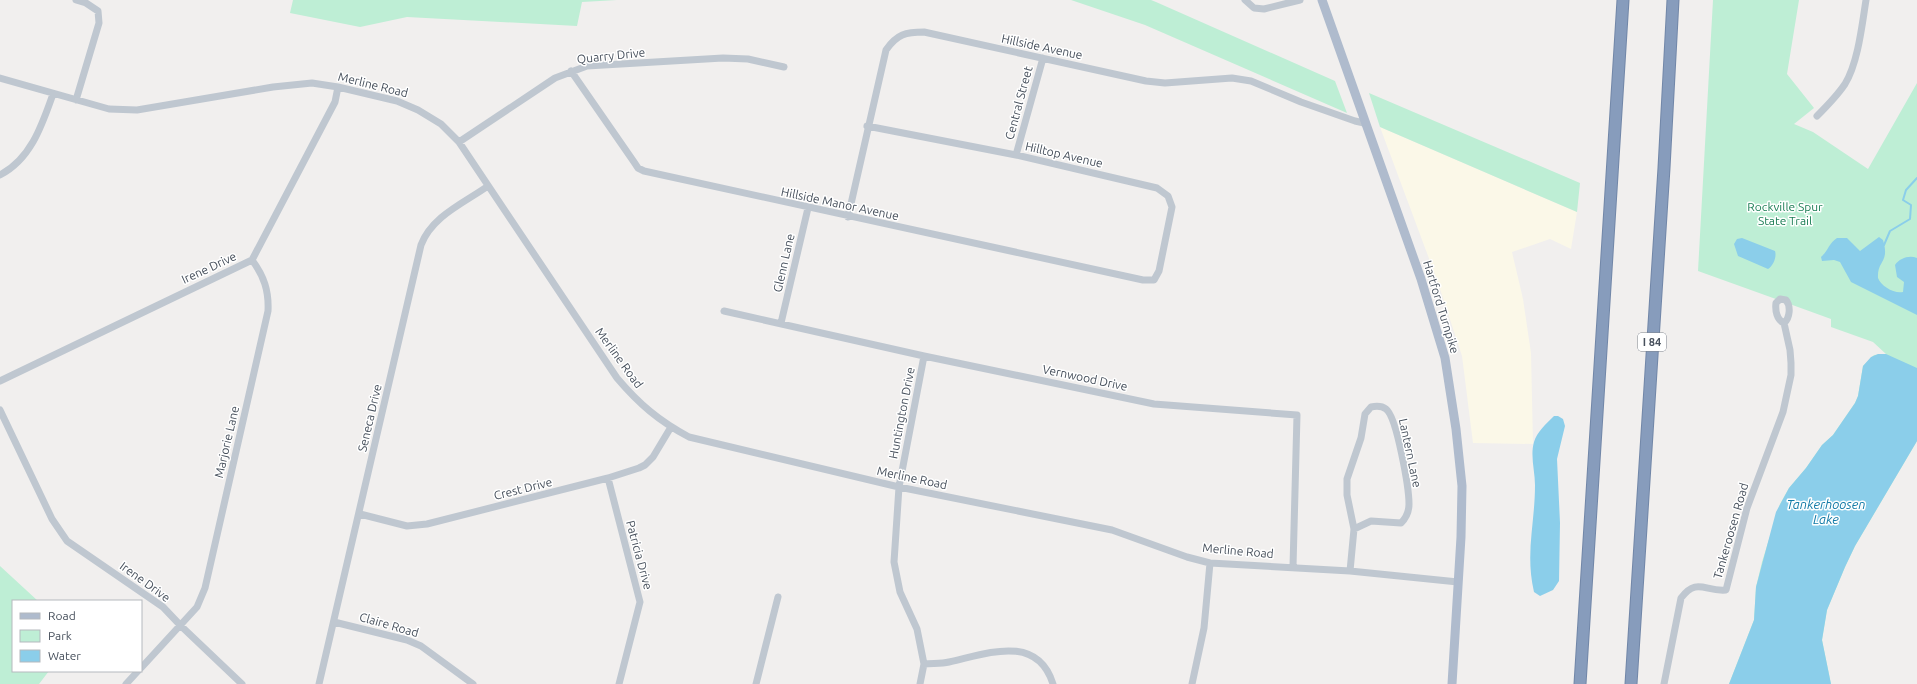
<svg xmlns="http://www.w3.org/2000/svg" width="1917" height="684" viewBox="0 0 1917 684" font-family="Ubuntu,sans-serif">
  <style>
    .commercial { fill: #fbf8e8 }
    .green { fill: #beeed5 }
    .water { fill: #8bceea }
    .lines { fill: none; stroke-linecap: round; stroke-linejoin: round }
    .stream { stroke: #8bceea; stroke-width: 2 }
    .highway-casing { stroke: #7287a8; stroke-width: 13 }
    .minor { stroke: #bfc7d0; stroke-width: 7 }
    .major { stroke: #afbbcd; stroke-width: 9 }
    .highway { stroke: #879cbc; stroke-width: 11 }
    .labels { text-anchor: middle; stroke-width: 3; stroke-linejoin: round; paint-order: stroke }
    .shield { fill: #fff; stroke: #7e848d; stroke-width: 1 }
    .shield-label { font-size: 11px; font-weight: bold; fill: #47505c }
    .street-label { font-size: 12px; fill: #47505c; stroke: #fff }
    .park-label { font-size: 12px; fill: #197c53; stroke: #fff }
    .water-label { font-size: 13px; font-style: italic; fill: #0f79a6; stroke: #fff }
  </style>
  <rect width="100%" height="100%" fill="#f1efee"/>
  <!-- commercial -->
  <path class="commercial" d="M1380 127 1577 212 1571 249 1550 239 1512 252 1523 299 1531 353 1533 444 1473 443 1462 356 1437 280Z"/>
  <!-- green -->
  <path class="green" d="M293 0H617L582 2 577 26 407 17 360 27 290 13Z
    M1071 0H1151L1156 2 1335 81 1347 113 1145 25Z
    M1713 0H1799L1787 74 1814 108 1794 124 1813 132 1868 169 1917 83V441L1855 546 1845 567 1827 610 1822 640 1831 684H1729L1754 620 1756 587 1762 562 1780 504 1789 488 1806 468 1822 445 1833 435 1855 403 1858 396 1863 366 1874 355 1886 354 1873 342 1831 327V319L1698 271Z
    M1369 93 1580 183 1577 212 1380 127Z
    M0 566 38 601H13V671H49L39 684H0Z"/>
  <!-- water -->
  <path class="water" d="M1879 237 1883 240C1890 263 1877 260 1878 278 1881 286 1894 294 1903 292L1904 282 1897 277 1895 265C1900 258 1909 255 1917 258V315L1851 282 1840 262 1834 260 1822 261 1821 257C1828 251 1829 243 1837 238H1847L1860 251Z
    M1742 238 1775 251C1777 257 1773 266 1768 269L1738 256 1734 244 1737 239Z
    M1878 354H1886L1917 368V441L1855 546 1845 567 1827 610 1822 640 1831 684H1729L1754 620 1756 587 1776 512 1789 488 1806 468 1822 445 1833 435 1855 403 1858 396 1863 366 1871 357Z
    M1554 416H1558L1563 419 1565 426 1557 459 1560 523 1559 581 1553 590 1540 596 1534 592C1525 553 1535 524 1535 485 1535 471 1530 456 1534 442 1537 432 1546 424 1554 416Z"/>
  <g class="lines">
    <!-- stream -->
    <path class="stream" d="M1884 245 1890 231 1910 219 1911 205 1903 200 1906 190 1917 178"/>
    <defs>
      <path id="highway" d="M1580 684 1623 0
        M1631 684 1664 168 1673 0"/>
    </defs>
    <!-- highway casing -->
    <use href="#highway" class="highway-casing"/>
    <!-- minor -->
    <path class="minor" d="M76 0 86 3 98 11 99 23 76 100
      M1245 0 1254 8 1264 9 1300 0
      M571 71 634 162 638 168 644 171 1143 280H1154L1159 271 1172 207 1168 196 1157 188 1016 155 867 126
      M0 78 109 109 137 110 273 87 312 83 338 87 397 101 418 110 441 124 459 142 617 378C639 404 659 421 689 437L899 487 1112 530 1187 557 1210 563 1350 571 1458 582
      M1817 116C1827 106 1837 96 1845 84 1858 63 1862 25 1866 0
      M459 142 555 78 587 66 723 58 748 59 784 67
      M1016 155 1043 58
      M0 175C31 159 42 125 53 94
      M848 217 886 50C897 34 906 32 924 32L1146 81 1165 83 1232 78 1251 81 1301 102 1355 121 1364 123
      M724 311 924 356 1154 404 1297 415 1293 567
      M781 323 808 208
      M0 381 252 260 335 102 338 87
      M0 410 52 519 67 541 163 607 181 626 242 684
      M608 478 640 602 619 684
      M360 514 407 526 427 524 608 478 639 468 645 465 653 457 671 427
      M1350 571 1354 529 1347 495V479L1361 438 1365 414 1371 407C1376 406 1382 406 1386 409 1397 417 1409 489 1409 504 1409 512 1406 518 1401 523L1371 521 1354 529
      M334 622 407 640 421 646 473 684
      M924 664C932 663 941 664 949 662 986 654 1037 633 1053 684
      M141 668 197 607 205 588 268 311C269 291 264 276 252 260
      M126 684 138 671
      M319 684 421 245C432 216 464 203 488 186
      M756 684 778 597
      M920 684 924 664 917 629 900 592 894 562 899 487 924 356
      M1192 684 1204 628 1210 563
      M1664 684 1681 598C1697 577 1705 592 1726 590L1747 508 1783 412 1791 375V363L1790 350 1784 323C1790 318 1791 306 1786 300L1780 299 1776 303C1775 311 1777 320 1784 323"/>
    <!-- major -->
    <path class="major" d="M1322 0 1421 279 1445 358 1456 429 1462 486 1461 537 1452 684"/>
    <!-- highway -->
    <use href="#highway" class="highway"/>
  </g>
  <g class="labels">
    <!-- shield labels -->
    <rect class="shield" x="1638" y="333" width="28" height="18" rx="3"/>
    <g class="shield-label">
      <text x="1652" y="346">I 84</text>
    </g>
    <!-- street labels -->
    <g class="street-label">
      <text transform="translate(1042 47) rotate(12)" y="4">Hillside Avenue</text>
      <text transform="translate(611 56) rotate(-6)" y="4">Quarry Drive</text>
      <text transform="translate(373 85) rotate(14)" y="4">Merline Road</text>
      <text transform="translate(1019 103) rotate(-75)" y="4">Central Street</text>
      <text transform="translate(1064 155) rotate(13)" y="4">Hilltop Avenue</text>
      <text transform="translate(840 204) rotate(12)" y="4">Hillside Manor Avenue</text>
      <text transform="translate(784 263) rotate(-77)" y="4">Glenn Lane</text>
      <text transform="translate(209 268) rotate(-25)" y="4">Irene Drive</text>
      <text transform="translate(1441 307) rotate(73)" y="4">Hartford Turnpike</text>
      <text transform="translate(619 358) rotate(54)" y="4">Merline Road</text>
      <text transform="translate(1085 378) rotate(12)" y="4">Vernwood Drive</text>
      <text transform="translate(902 413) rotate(-79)" y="4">Huntington Drive</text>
      <text transform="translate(370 418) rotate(-77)" y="4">Seneca Drive</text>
      <text transform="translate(227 442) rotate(-77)" y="4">Marjorie Lane</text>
      <text transform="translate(1410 453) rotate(78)" y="4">Lantern Lane</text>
      <text transform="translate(912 478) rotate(12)" y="4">Merline Road</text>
      <text transform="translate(523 489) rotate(-14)" y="4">Crest Drive</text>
      <text transform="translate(1731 531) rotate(-74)" y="4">Tankeroosen Road</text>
      <text transform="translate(1238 551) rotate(5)" y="4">Merline Road</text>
      <text transform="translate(639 555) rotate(75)" y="4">Patricia Drive</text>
      <text transform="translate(145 582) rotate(36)" y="4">Irene Drive</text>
      <text transform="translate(389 625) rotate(16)" y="4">Claire Road</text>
    </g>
    <!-- park labels -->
    <g class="park-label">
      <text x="1785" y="211">Rockville Spur<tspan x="1785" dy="14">State Trail</tspan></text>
    </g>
    <!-- water labels -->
    <g class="water-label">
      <text x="1826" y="509">Tankerhoosen<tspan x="1826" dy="15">Lake</tspan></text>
    </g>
  </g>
  <!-- legend -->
  <rect x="12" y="600" width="130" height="72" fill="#ffffff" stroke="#b5b9be"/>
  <rect x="20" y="613" width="20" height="6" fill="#afbbcd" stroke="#b5b9be"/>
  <text x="48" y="620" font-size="12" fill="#47505c">Road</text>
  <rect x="20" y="630" width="20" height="12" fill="#beeed5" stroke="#b5b9be"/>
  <text x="48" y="640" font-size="12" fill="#47505c">Park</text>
  <rect x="20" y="650" width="20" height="12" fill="#8bceea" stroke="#b5b9be"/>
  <text x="48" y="660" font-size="12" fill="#47505c">Water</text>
</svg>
